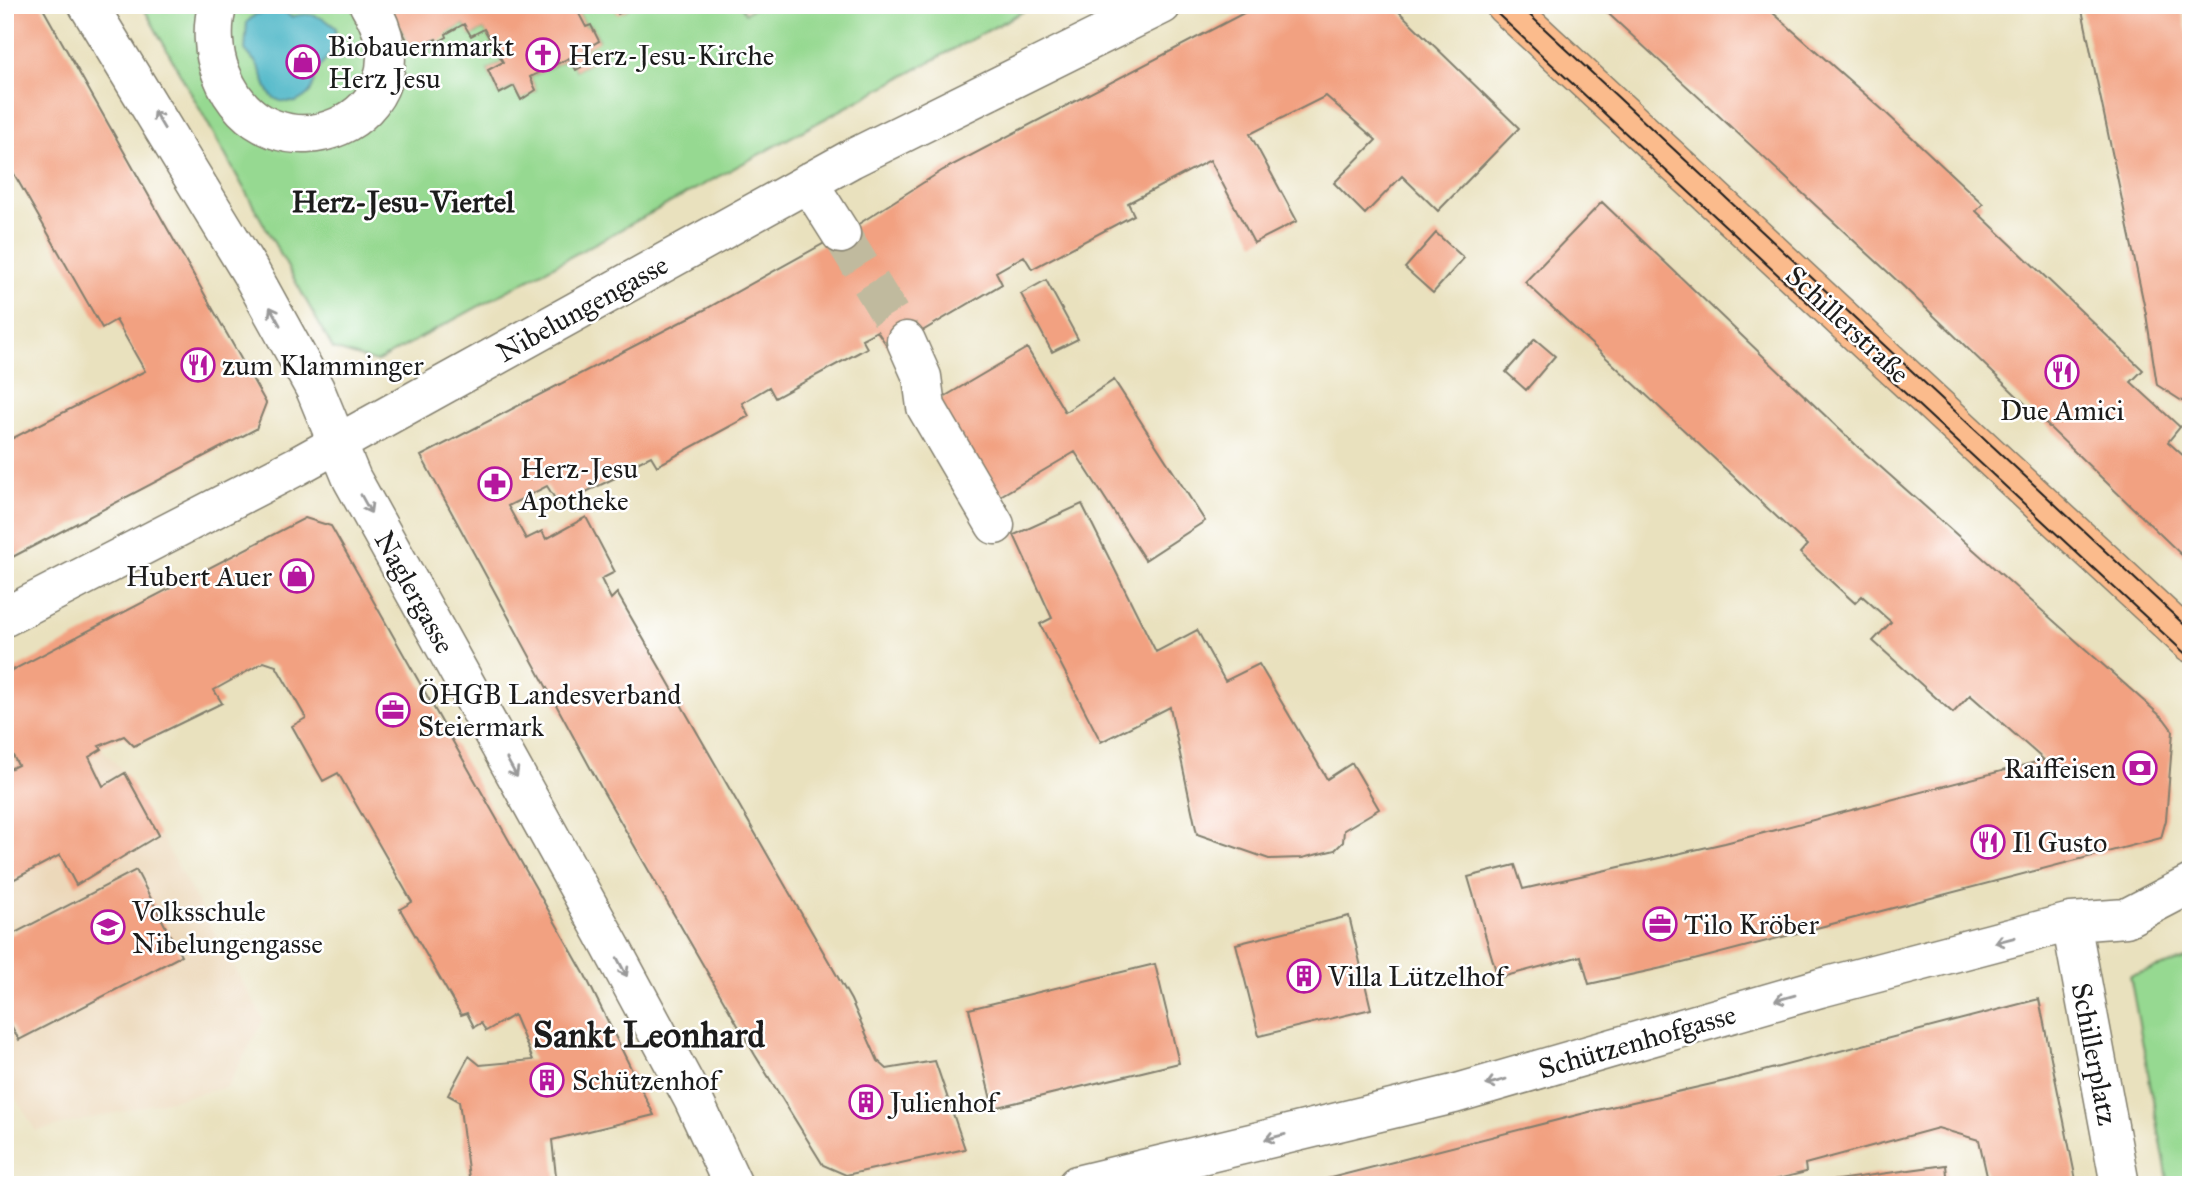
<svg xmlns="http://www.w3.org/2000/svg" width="2196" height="1190" viewBox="0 0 2196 1190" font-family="'IM FELL Great Primer',serif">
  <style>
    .built { fill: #ecd8ba }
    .green { fill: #96d991; stroke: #597a56; stroke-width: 2 }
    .water { fill: #49b5c6; stroke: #326871; stroke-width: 2 }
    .building { fill: #f2a181 }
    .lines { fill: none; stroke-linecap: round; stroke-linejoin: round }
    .minor-tunnel { stroke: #c0ba9e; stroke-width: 38; stroke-dasharray: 38 19; stroke-linecap: butt }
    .minor-casing { stroke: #827e6d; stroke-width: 41 }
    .major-casing { stroke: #827e6d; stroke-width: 41 }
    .minor { stroke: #fff; stroke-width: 38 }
    .major { stroke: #fbbb8c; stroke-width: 38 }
    .tram { stroke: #1c1c1c; stroke-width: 2 }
    .oneway { stroke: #999 }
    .labels { text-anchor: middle; stroke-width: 5; stroke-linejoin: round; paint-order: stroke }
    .poi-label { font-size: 28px; fill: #1c1c1c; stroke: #fff; text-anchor: start }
    .street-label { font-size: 28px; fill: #1c1c1c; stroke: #fff }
    .neighbourhood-label { font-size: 30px; font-weight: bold; fill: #1c1c1c; stroke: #fff }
    .district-label { font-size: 35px; font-weight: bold; fill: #1c1c1c; stroke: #fff }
  </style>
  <rect width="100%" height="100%" fill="#fff"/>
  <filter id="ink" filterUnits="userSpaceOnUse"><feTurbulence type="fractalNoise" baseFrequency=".0143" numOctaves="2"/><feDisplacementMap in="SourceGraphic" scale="14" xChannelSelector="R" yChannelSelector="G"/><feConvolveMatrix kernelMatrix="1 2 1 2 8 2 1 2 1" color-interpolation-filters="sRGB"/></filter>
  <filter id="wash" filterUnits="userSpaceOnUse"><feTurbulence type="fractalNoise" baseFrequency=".00686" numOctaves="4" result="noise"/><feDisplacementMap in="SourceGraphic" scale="28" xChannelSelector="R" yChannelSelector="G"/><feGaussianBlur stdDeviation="1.57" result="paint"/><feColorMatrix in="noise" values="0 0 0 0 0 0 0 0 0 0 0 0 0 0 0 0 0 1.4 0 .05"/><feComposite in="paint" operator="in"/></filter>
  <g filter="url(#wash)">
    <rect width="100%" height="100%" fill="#e9e1be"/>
    <!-- built -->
    <path class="built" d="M5 674 99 746 125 773 264 1020 227 1087 36 1131 5 1080Z"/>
    <!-- green -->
    <path class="green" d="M142 5H389L411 48 409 52 436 39 438 42 446 34 464 24 471 36 484 29 503 62 488 70 499 94 514 86 521 99 536 90 530 77 569 58 576 70 591 62 585 49 599 40 591 25 586 27 578 12 590 5H613L618 13 628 9 626 5H741L745 13 759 5H1035L376 362 333 349Z
      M2191 957V1185H2169L2130 976Z"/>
    <!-- water -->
    <path class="water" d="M272 12H285L291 17C307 11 323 16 336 28 333 49 333 51 320 67 309 80 321 90 296 102 261 105 269 80 256 63 253 59 249 55 245 50L247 22 256 14Z"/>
    <g id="blocks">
      <!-- building -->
      <path class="building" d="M5 5H41L266 403 256 429 5 561V442L145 371 116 320 102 328 5 158Z
        M389 5H590L578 12 586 27 591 25 599 41 585 49 591 62 576 70 569 58 530 77 536 90 521 100 514 86 499 94 488 70 503 62 484 29 471 36 464 24 446 34 447 37 438 42 436 39 409 52 411 48Z
        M613 5H626L628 9 618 14Z
        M1259 5H1392L1519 128 1438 211 1402 176 1365 214 1334 183 1376 140 1326 96 1250 134 1297 221 1254 243 1210 160 1128 203 1134 215 1032 269 1024 256 996 272 1002 284 890 350 877 331 862 339 867 348 775 398 769 387 742 403 749 416 657 466 651 456 617 473 619 476 559 505 547 486 508 506 526 539 542 531 546 539 586 517 615 572 601 579 611 599 617 593 851 1000 878 1061 887 1069 935 1061 965 1149 846 1175 823 1165 755 1055 604 793 421 456 704 310 857 225 943 170Z
        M1599 5H1764L1884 111 1983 204 1976 211 2143 370 2131 382 2180 427 2168 442 2186 458 2191 456V564L1904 287Z
        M2081 5H2180L2191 47V402L2185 403 2157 385 2146 314Z
        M1602 202 1857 446 2164 719 2173 731 2166 820 2161 838 1671 966 1589 984 1581 956 1498 978 1468 877 1515 865 1523 889 1725 843 2044 760 1970 695 1953 713 1873 641 1891 622 1862 596 1855 603 1800 553 1807 545 1525 282Z
        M1436 233 1464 258 1433 293 1405 268Z
        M1046 280 1078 339 1052 352 1021 294Z
        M1535 339 1555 356 1526 390 1506 372Z
        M1027 348 1065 412 1114 380 1205 521 1145 560 1075 452 995 499 937 401Z
        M1082 504 1156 652 1197 630 1225 681 1259 664 1327 779 1352 763 1379 809 1344 830 1343 842 1335 850 1302 858 1269 859 1197 834 1170 707 1101 742 1040 624 1052 618 1014 535Z
        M305 518 331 526 585 975 654 1115 552 1140 557 1185H470L459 1101 448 1095 469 1056 480 1065 533 1060 514 1015 486 1031 481 1023 474 1027 467 1013 461 1015 400 909 412 902 338 773 323 781 292 726 306 718 276 666 264 662 214 690 222 703 134 746 124 736 99 746 102 749 89 757 103 786 125 773 159 835 76 885 60 855 5 884V771L18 765 5 741V674Z
        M136 870 181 956 19 1040 5 1014V938Z
        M1349 916 1371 1009 1259 1036 1236 944Z
        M1155 964 1179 1063 993 1108 969 1009Z
        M2039 999 2077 1185H1989L1979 1140 1938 1128 1805 1164 1806 1172 1754 1185H1303L1593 1111 1725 1081Z
        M1946 1165 1948 1185H1815V1183Z"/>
    </g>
  </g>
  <g filter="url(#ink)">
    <use href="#blocks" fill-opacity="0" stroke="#827e6d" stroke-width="2"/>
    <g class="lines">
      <!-- minor-tunnel -->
      <path class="minor-tunnel" d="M841 234 906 341"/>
      <defs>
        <path id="minor" d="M88 5 251 273 315 389 352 479 603 932 693 1099 733 1185
          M218 5C211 25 213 54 221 73 267 193 440 118 369 5
          M808 182 841 234
          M906 341 922 377 926 407 995 525
          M5 617 297 466 851 159 1162 5
          M2071 922 2120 1185
          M1077 1185 1454 1094 1820 988 2071 922 2126 918 2191 884"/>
        <path id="major" d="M1505 5 2191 643"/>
      </defs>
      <!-- minor casing -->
      <use href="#minor" class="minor-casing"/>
      <!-- major casing -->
      <use href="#major" class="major-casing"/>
      <!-- minor -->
      <use href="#minor" class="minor"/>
      <!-- major -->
      <use href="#major" class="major"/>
      <!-- tram -->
      <path class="tram" d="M1488 5 2191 659
        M1519 5 2191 631"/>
    </g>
    <!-- one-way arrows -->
    <defs><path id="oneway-shaft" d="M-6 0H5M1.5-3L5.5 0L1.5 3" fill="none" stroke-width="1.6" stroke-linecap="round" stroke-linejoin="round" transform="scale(1.75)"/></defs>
    <g class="oneway">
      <use href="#oneway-shaft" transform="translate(159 120) rotate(-121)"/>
      <use href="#oneway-shaft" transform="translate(275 316) rotate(-119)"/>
      <use href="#oneway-shaft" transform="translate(366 504) rotate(61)"/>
      <use href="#oneway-shaft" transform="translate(512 768) rotate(61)"/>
      <use href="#oneway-shaft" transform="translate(2005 940) rotate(165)"/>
      <use href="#oneway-shaft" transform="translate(622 967) rotate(62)"/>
      <use href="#oneway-shaft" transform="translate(1785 998) rotate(164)"/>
      <use href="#oneway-shaft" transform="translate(1496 1082) rotate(164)"/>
      <use href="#oneway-shaft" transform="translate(1275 1137) rotate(166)"/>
    </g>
  </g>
  <!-- icons -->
  <defs>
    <symbol id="church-ring" viewBox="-11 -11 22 22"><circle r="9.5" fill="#fff" stroke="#b5179e" stroke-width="1.5"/><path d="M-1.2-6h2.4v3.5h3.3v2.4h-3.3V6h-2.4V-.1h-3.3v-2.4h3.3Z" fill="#b5179e"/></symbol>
    <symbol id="shop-ring" viewBox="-11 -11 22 22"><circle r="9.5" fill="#fff" stroke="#b5179e" stroke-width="1.5"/><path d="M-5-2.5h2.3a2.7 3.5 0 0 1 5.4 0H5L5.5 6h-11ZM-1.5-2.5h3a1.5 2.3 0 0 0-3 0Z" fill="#b5179e"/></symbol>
    <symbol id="restaurant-ring" viewBox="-11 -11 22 22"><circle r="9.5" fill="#fff" stroke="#b5179e" stroke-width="1.5"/><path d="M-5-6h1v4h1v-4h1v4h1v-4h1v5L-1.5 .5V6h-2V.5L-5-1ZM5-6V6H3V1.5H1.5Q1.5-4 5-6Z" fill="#b5179e"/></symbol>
    <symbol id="pharmacy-ring" viewBox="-11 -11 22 22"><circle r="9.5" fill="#fff" stroke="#b5179e" stroke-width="1.5"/><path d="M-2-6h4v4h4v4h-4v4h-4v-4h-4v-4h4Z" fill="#b5179e"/></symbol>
    <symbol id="office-ring" viewBox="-11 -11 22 22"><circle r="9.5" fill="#fff" stroke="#b5179e" stroke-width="1.5"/><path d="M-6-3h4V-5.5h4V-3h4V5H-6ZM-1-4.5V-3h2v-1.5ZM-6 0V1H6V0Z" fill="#b5179e"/></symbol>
    <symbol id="bank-ring" viewBox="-11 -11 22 22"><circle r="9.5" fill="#fff" stroke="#b5179e" stroke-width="1.5"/><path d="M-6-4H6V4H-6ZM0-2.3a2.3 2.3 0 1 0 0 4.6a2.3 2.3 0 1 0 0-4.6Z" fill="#b5179e"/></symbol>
    <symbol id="school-ring" viewBox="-11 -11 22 22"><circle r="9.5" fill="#fff" stroke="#b5179e" stroke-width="1.5"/><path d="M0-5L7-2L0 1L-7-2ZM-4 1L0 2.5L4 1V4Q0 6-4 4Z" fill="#b5179e"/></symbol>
    <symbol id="building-ring" viewBox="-11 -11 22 22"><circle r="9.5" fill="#fff" stroke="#b5179e" stroke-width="1.5"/><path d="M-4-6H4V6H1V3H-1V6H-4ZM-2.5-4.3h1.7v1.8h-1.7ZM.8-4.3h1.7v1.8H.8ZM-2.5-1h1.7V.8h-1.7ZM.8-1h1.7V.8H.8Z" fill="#b5179e"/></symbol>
  </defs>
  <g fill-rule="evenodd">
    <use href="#church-ring" x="524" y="36" width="38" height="38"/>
    <use href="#shop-ring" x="284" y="43" width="38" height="38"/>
    <use href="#restaurant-ring" x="179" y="346" width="38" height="38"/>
    <use href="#restaurant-ring" x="2043" y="353" width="38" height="38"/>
    <use href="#pharmacy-ring" x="476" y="465" width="38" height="38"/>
    <use href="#shop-ring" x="278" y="557" width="38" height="38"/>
    <use href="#office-ring" x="374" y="691" width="38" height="38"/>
    <use href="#bank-ring" x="2121" y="749" width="38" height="38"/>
    <use href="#restaurant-ring" x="1969" y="823" width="38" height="38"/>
    <use href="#office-ring" x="1641" y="905" width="38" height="38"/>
    <use href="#school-ring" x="89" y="908" width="38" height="38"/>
    <use href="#building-ring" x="1285" y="957" width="38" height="38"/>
    <use href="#building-ring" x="528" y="1061" width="38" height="38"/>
    <use href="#building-ring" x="847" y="1083" width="38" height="38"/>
  </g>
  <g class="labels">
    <!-- poi labels -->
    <g class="poi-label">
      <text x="328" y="56">Biobauernmarkt<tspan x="328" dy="32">Herz Jesu</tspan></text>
      <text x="568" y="65">Herz-Jesu-Kirche</text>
      <text x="222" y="375">zum Klamminger</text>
      <text x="2062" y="420" text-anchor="middle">Due Amici</text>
      <text x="520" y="478">Herz-Jesu<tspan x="520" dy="32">Apotheke</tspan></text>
      <text x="272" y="586" text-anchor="end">Hubert Auer</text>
      <text x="418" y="704">ÖHGB Landesverband<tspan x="418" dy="32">Steiermark</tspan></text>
      <text x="2116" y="778" text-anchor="end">Raiffeisen</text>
      <text x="2012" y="852">Il Gusto</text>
      <text x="132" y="921">Volksschule<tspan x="132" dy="32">Nibelungengasse</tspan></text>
      <text x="1684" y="934">Tilo Kröber</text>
      <text x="1328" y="986">Villa Lützelhof</text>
      <text x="572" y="1090">Schützenhof</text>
      <text x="890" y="1112">Julienhof</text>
    </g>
    <!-- street labels -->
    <g class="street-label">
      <text transform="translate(582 308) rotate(-29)" y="10">Nibelungengasse</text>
      <text transform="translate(1848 324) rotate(43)" y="10">Schillerstraße</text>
      <text transform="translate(415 592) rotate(61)" y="10">Naglergasse</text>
      <text transform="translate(1637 1041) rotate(-16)" y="10">Schützenhofgasse</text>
      <text transform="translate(2095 1054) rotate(79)" y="10">Schillerplatz</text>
    </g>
    <!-- neighbourhood labels -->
    <g class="neighbourhood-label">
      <text x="403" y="212">Herz-Jesu-Viertel</text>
    </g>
    <!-- district labels -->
    <g class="district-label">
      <text x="649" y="1047">Sankt Leonhard</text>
    </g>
  </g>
  <!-- margin -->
  <rect width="2196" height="1190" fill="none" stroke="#fff" stroke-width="28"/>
</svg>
